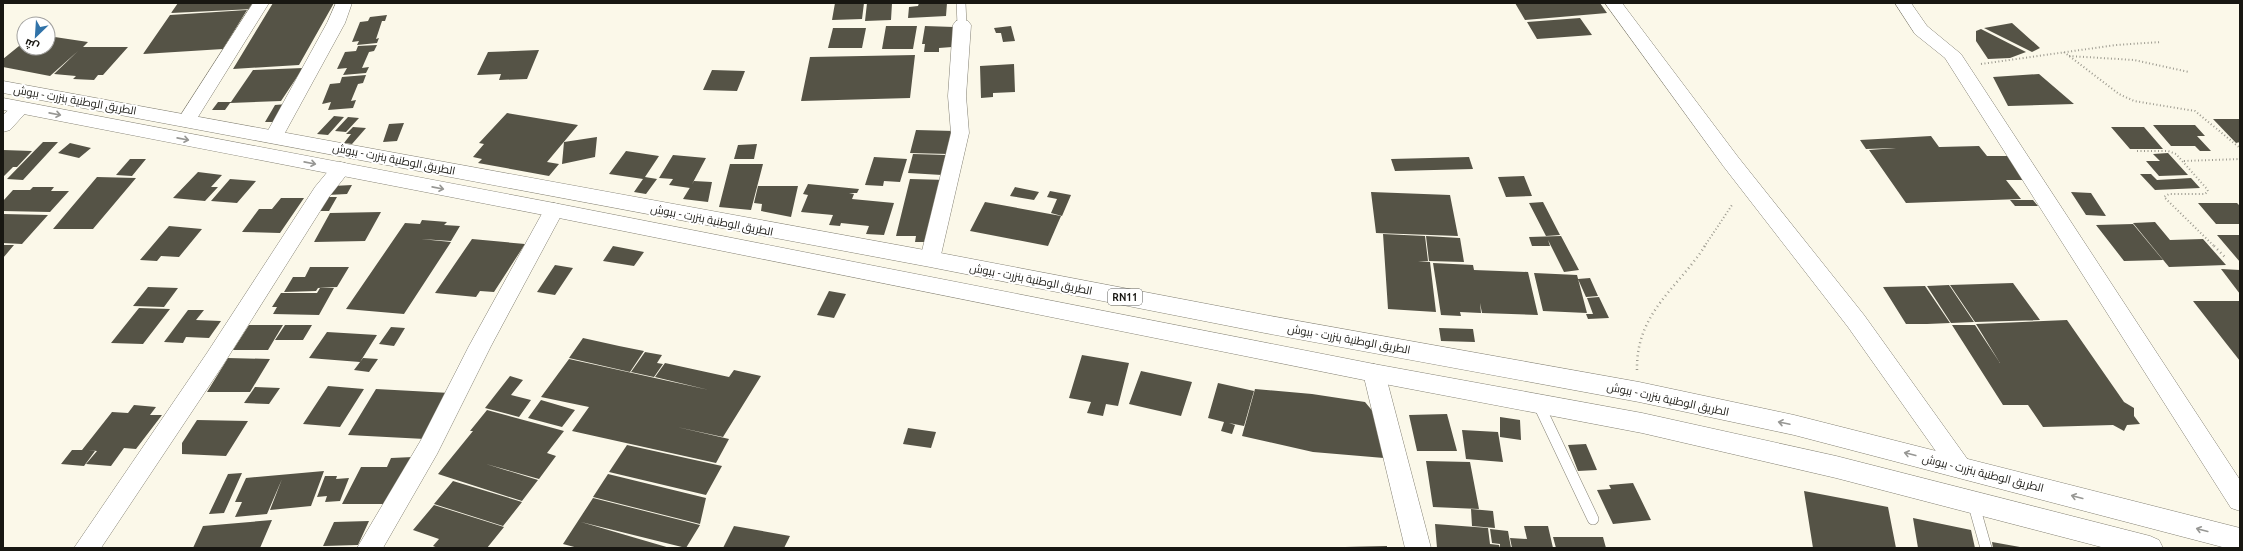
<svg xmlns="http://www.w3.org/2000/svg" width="2243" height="551" viewBox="0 0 2243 551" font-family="Ubuntu,Cairo,sans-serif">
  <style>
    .building { fill: #555346 }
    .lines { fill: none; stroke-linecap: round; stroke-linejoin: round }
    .lane-far1-casing { stroke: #848174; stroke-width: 10 }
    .lane-casing { stroke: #848174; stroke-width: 12 }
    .street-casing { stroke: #848174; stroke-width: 1 }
    .primary-casing { stroke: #848174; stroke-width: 1 }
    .path-far1 { stroke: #9d9b90; stroke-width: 2; stroke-dasharray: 1 2.5; stroke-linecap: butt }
    .path { stroke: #9d9b90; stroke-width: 2.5; stroke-dasharray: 1 3.5; stroke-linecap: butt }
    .lane-far1 { stroke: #fff; stroke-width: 9 }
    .lane { stroke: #fff; stroke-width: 11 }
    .street { fill: #fff; fill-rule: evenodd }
    .primary { fill: #fff; fill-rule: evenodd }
    .oneway { stroke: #979794 }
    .labels { text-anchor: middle; stroke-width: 4; stroke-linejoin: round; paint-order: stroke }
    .shield { fill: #fff; stroke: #5d5d59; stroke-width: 1 }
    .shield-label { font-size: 10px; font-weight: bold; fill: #181712 }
    .street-label { font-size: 11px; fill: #181712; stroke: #fff }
  </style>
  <rect width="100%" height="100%" fill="#fbf8e9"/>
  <!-- building -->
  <path class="building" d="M178 3H257L253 9 171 13Z
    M273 3H334L299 65 233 69Z
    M835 3H864L862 19 832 20Z
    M867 3H892L891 20 865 21Z
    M919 3H947L946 16 908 18 909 7 918 6Z
    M1515 3H1600L1607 13 1525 20Z
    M247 10 223 49 143 54 170 15Z
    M387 15 385 21H382L376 39 379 38 377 43 357 45 359 41 352 42 360 22 368 21 370 17Z
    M1580 18 1592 35 1537 39 1527 22Z
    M2012 23 2040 48 2032 52 1984 28Z
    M886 26H917L913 49H882Z
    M925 26 954 27 952 47 939 48V52H924L925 44H922Z
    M1011 26 1015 41 1003 42 1001 33H996L994 28Z
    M833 28H866L862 48H828Z
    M1981 29 2026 52 2010 58 1988 59 1976 41V31Z
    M48 36 88 42 83 47H128L103 75H98L94 80 73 79 76 76 54 74 78 51 50 76 3 67V59L24 42V48H48Z
    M377 45 374 51 369 52 362 68 369 67 366 73 343 75 347 68 337 69 345 52 356 51 358 46Z
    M539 50 527 79 499 80 501 74 477 75 488 52Z
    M915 55 910 98 801 101 810 57Z
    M1014 64 1015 92 993 93V97L981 98 980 66Z
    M303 68 281 101 230 103 225 110H212L218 102H231L253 70Z
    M712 70 745 71 737 91 703 90Z
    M2039 74 2074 104 2008 106 1993 77Z
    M366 75 363 83 358 84 351 101 356 100 353 108 328 110 331 102 322 104 330 84 340 83 342 77Z
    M287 104 277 122H265L275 105Z
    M507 113 578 125 547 162 559 164 549 176 478 163 482 159 473 157 484 144 479 143Z
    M334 116 344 117 328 135 317 134Z
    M348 117 359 118 346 132 335 131Z
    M2213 119H2240V142L2236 143Z
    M404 123 397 141 383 142 389 124Z
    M2153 125H2195L2205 136H2197L2211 151H2200L2195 146H2171Z
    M353 127 366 128 352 144 344 143 351 134H346Z
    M2111 127H2144L2163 149H2130Z
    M916 130 954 131 948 154 910 153Z
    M1931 136 1939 147 1901 148 1979 146 1987 156H2008L2027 180H2006L2021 199 1906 203 1869 150 1896 148 1866 149 1860 140Z
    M597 137 595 157 562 164 564 142Z
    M43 142H58L23 180 7 179Z
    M70 143 91 148 79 158 58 153Z
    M757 144 754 159H734L738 145Z
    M3 150 32 151 17 167H13L3 177Z
    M626 151 659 156 645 177 657 179 646 194 634 192 643 179 609 174Z
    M2168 153 2188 175 2159 176 2146 161H2160L2153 154Z
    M913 154 947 155 942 175 908 173Z
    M673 155 706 158 690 188 669 185 673 179 659 178Z
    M874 157 907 159 900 182 884 181 883 186 865 185Z
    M1469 157 1473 169 1395 171 1391 159Z
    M130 159H146L132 176 116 175Z
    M730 164H763L751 210 719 207Z
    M198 172 222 175 211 187H218L205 201 173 198Z
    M2140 174H2151L2157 180 2191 178 2200 188 2155 190Z
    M1524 176 1532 196 1506 197 1498 177Z
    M97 177 136 178 93 229H53Z
    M230 179 256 181 237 203 211 201Z
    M910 179 947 180 932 242H915L916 236H896Z
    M694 181 712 182 708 202 683 199Z
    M808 184 859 189 857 193H849L854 194 852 199 894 203 884 235 866 234 869 226 841 223 840 226 829 225 833 215 801 212 808 195 803 194Z
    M352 185 347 194 327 195 333 186Z
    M758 186H798L791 217 761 211 762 204 754 203Z
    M33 187H54L51 191H69L50 212 3 211V201L13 190H30Z
    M1015 187 1039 192 1034 200 1010 196Z
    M1050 191 1071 195 1062 216 1051 213 1057 199 1047 197Z
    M1371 192 1450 195 1458 236 1376 233Z
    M2071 192 2091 193 2106 216 2086 215Z
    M327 197H337L329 211H318Z
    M281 198H304L280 233 242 232 259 209H272Z
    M2010 200H2033L2038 206H2015Z
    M985 202 1061 216 1048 246 970 231Z
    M1543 202 1560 235 1546 236 1529 203Z
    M2198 203H2237L2240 206V224H2216Z
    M381 212 365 241 314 242 330 213Z
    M3 214 48 215 22 244 3 243Z
    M422 220 447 222 444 225 460 226 451 241 421 239 451 242 404 314 346 309 405 223 420 224Z
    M2155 222 2170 240 2203 239 2226 265 2169 267 2133 223Z
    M2133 224 2163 260 2124 261 2096 225Z
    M169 226 202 229 179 257 161 256 157 261 140 260Z
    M1383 234 1425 236 1428 261H1418L1430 262 1436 312 1388 309Z
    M2217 235H2240V262Z
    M1426 236 1460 238 1464 262 1429 261Z
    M1561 236 1579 270 1564 272 1548 240 1550 246H1532L1529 237Z
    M472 239 525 244 494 292 480 291 476 297 435 293Z
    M3 245H14L3 258Z
    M613 246 644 252 634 266 603 261Z
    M1433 263 1473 265 1474 270 1528 272 1538 315 1482 313 1480 303 1481 313 1460 312 1461 316 1441 315Z
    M555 265 573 268 555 295 537 292Z
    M310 267H349L337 287 318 288 316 291 284 292 293 277H305Z
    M2221 269 2240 270V294Z
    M1534 273 1577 275 1587 313 1543 311Z
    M1590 278 1598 296 1586 297 1578 279Z
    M2013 283 2040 320 1975 322 1950 285Z
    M1949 285 1974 322 1951 323 1927 286Z
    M1925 286 1950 323 1927 324 1924 319 1927 324H1906L1883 287Z
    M148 287 178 288 164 307 133 306Z
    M320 288H334L319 315 273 314 277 307H272L281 293H317Z
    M829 291 846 294 834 318 817 315Z
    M1599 297 1609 318 1588 319 1586 314H1593L1587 298Z
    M2193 301H2240V361L2225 342Z
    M139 308 170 309 143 344 111 343Z
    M188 310H204L196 320 221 321 209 338 186 337 183 343 164 342Z
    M2067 320 2124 402 2134 408V416L2140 424 2127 425 2124 431 2113 425 2043 427 2028 405H2003L1952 325H1975L2000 363 1976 324Z
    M249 325H283L268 350H233Z
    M285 325H312L303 340H275Z
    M391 327 405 328 394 346 379 344Z
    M1439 328 1473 329 1475 342 1441 341Z
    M327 332 377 335 360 362 309 358Z
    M583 338 619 346 644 351 630 372 569 358Z
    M645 352 662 355 657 363 663 364 654 377 631 372Z
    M1082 355 1129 363 1118 406 1106 404 1103 416 1087 413 1091 402 1069 398Z
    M228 358 270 359 250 392H207Z
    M363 358 378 359 369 372 354 370Z
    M569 359 709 390 655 377 665 363 729 377 734 370 761 376 723 437 677 427 729 439 716 463 572 431 589 407 541 397Z
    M1141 371 1192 382 1181 416 1129 404Z
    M510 376 523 380 511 395 531 400 519 417 485 408Z
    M1218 383 1254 391 1244 426 1229 423 1235 425 1232 434 1221 431 1224 422 1208 418Z
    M328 386 364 389 340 427 303 424Z
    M255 387 280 388 269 404 244 403Z
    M376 389 450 393 425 439 348 435Z
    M1255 389 1312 394 1365 402 1375 414 1384 458 1313 452 1242 436Z
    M541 400 575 410 562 427 528 418Z
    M134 405 156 407 150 415H162L136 449 124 448 111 466 86 464 97 451 88 450 95 451 84 466 61 464 72 450H82L112 412 128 413Z
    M487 410 564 431 547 453 556 456 539 479 486 464 538 480 522 501 438 474 473 431H470Z
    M1447 414 1457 451H1417L1409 415Z
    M1500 417 1520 420 1521 440 1500 437Z
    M197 420 248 421 226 456 182 454V443Z
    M908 428 936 432 931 448 903 444Z
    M1462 430 1498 432 1503 462 1466 459Z
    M1586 444 1597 470 1578 471 1568 445Z
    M627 445 722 466 706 495 609 472Z
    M413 457 391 504H342L361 467H387L391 458Z
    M1426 461 1470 462 1479 509 1433 507Z
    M324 471 311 506 270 510 282 479 267 514 235 517 242 502H235L246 478Z
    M242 473 224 513 209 514 228 474Z
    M608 474 706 498 700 524 593 497Z
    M325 476H337L336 479 349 478 340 501 325 502 327 496 317 497Z
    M453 481 522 502 503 526 434 504Z
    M1633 483 1651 520 1613 524 1597 490 1611 489 1609 485Z
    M1804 491 1888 507 1896 548H1813Z
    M593 498 700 525 686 548 581 522 670 548H578L563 544Z
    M434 505 504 527 487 548H438L433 546 439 539 413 530Z
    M1471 509 1493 511 1495 528 1472 526Z
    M1913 518 1971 530 1975 548H1918Z
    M272 520 260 548H193L203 526Z
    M369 521 358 545 323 546 334 522Z
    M1435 524 1488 528 1490 544 1499 545 1500 548H1437Z
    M734 526 790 536 784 548H723Z
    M1524 526H1548L1553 548H1512L1510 538 1527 539Z
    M1490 529 1508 531 1511 548H1500V544L1492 543Z
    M1553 537H1603L1606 548H1556Z
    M1992 542 2020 547V548H1993Z
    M1387 546V548H1345V547Z"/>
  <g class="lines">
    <defs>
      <path id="lane-far1" d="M961 3 962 25"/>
      <path id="lane" d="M1538 403 1593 519
        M1973 502 1986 548"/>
      <path id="street" d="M253 3H269L193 125 186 127 179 125 177 121Z
        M336 3H352L345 23 281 140 274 142 267 140 265 136 327 23Z
        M1605 3H1622L1738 157 1864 315 1968 460 1972 467 1968 474 1960 477 1952 474 1848 327 1724 167Z
        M1895 3H1911L1927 26 1961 54 2240 480V511L2231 508 1945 58 1915 34Z
        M962 20 968 21 971 25 966 96 969 133 940 259 937 264 930 266 923 264 920 259 951 133 948 96 953 25 956 21Z
        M21 102 27 104 30 108 10 130 3 132V115L15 104Z
        M341 162 348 164 351 169 329 197 223 365 101 548H74L207 353 315 187 334 164Z
        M554 203 561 205 564 210 491 346 437 454 383 548H357L421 440 469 346 544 210 547 205Z
        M1374 364 1382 367 1385 373 1431 548H1405L1363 373 1366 367Z"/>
      <path id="primary" d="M3 81 930 251 1265 315 1639 382 1794 415 2240 528V548H2226L1794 435 1639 402 1265 333 930 267 3 93Z
        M3 98 554 203 1374 364 1642 413 1836 456 2150 536 2159 540 2163 548H2105L1836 478 1642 433 1374 382 554 217 3 110Z"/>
    </defs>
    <!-- lane-far1 casing -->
    <use href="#lane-far1" class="lane-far1-casing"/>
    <!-- lane casing -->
    <use href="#lane" class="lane-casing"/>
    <!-- street casing -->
    <use href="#street" class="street-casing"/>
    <!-- primary casing -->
    <use href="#primary" class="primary-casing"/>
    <!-- path-far1 -->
    <path class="path-far1" d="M2064 52 2119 94 2134 101 2195 111 2240 148
      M2069 56 2134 60 2189 72
      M1981 64 2116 45 2161 42
      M2137 151H2168L2176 154 2207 189 2208 191 2205 194H2169L2164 197 2215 247
      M2184 161 2240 159
      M1704 247 1732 205"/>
    <!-- path -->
    <path class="path" d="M2214 246 2226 258
      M1637 370C1636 313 1677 289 1705 246"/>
    <!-- lane-far1 -->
    <use href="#lane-far1" class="lane-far1"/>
    <!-- lane -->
    <use href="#lane" class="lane"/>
    <!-- street -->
    <use href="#street" class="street"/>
    <!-- primary -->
    <use href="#primary" class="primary"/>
  </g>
  <!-- one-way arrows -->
  <defs><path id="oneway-shaft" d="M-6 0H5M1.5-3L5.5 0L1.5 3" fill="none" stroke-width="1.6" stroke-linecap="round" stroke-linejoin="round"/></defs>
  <g class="oneway">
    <use href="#oneway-shaft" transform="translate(55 114) rotate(11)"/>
    <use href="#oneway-shaft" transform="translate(183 139) rotate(11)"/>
    <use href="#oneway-shaft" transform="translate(310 163) rotate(11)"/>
    <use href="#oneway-shaft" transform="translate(438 188) rotate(11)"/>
    <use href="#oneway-shaft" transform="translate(1784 423) rotate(-168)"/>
    <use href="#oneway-shaft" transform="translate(1910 454) rotate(-166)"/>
    <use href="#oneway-shaft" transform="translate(2077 497) rotate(-165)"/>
    <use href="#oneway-shaft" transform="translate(2202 530) rotate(-165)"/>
  </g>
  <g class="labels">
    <!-- shield labels -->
    <rect class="shield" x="1108" y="289" width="34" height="16" rx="3"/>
    <g class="shield-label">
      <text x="1125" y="301">RN11</text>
    </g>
    <!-- street labels -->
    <g class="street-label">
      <text transform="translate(75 100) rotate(10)" y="4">الطريق الوطنية بنزرت - ببوش</text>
      <text transform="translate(394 159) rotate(11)" y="4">الطريق الوطنية بنزرت - ببوش</text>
      <text transform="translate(712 220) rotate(11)" y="4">الطريق الوطنية بنزرت - ببوش</text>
      <text transform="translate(1031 279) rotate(11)" y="4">الطريق الوطنية بنزرت - ببوش</text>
      <text transform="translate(1349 339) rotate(10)" y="4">الطريق الوطنية بنزرت - ببوش</text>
      <text transform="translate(1668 399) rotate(12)" y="4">الطريق الوطنية بنزرت - ببوش</text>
      <text transform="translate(1983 473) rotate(14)" y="4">الطريق الوطنية بنزرت - ببوش</text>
    </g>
  </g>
  <!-- border -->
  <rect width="2243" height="551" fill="none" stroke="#181712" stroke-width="8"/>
  <!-- north arrow -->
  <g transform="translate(36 36) rotate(205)"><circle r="19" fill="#ffffff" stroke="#a3a2a0"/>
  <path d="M0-3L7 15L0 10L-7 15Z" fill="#3173a9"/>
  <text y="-6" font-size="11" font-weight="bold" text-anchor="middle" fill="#181712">ش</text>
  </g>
</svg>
